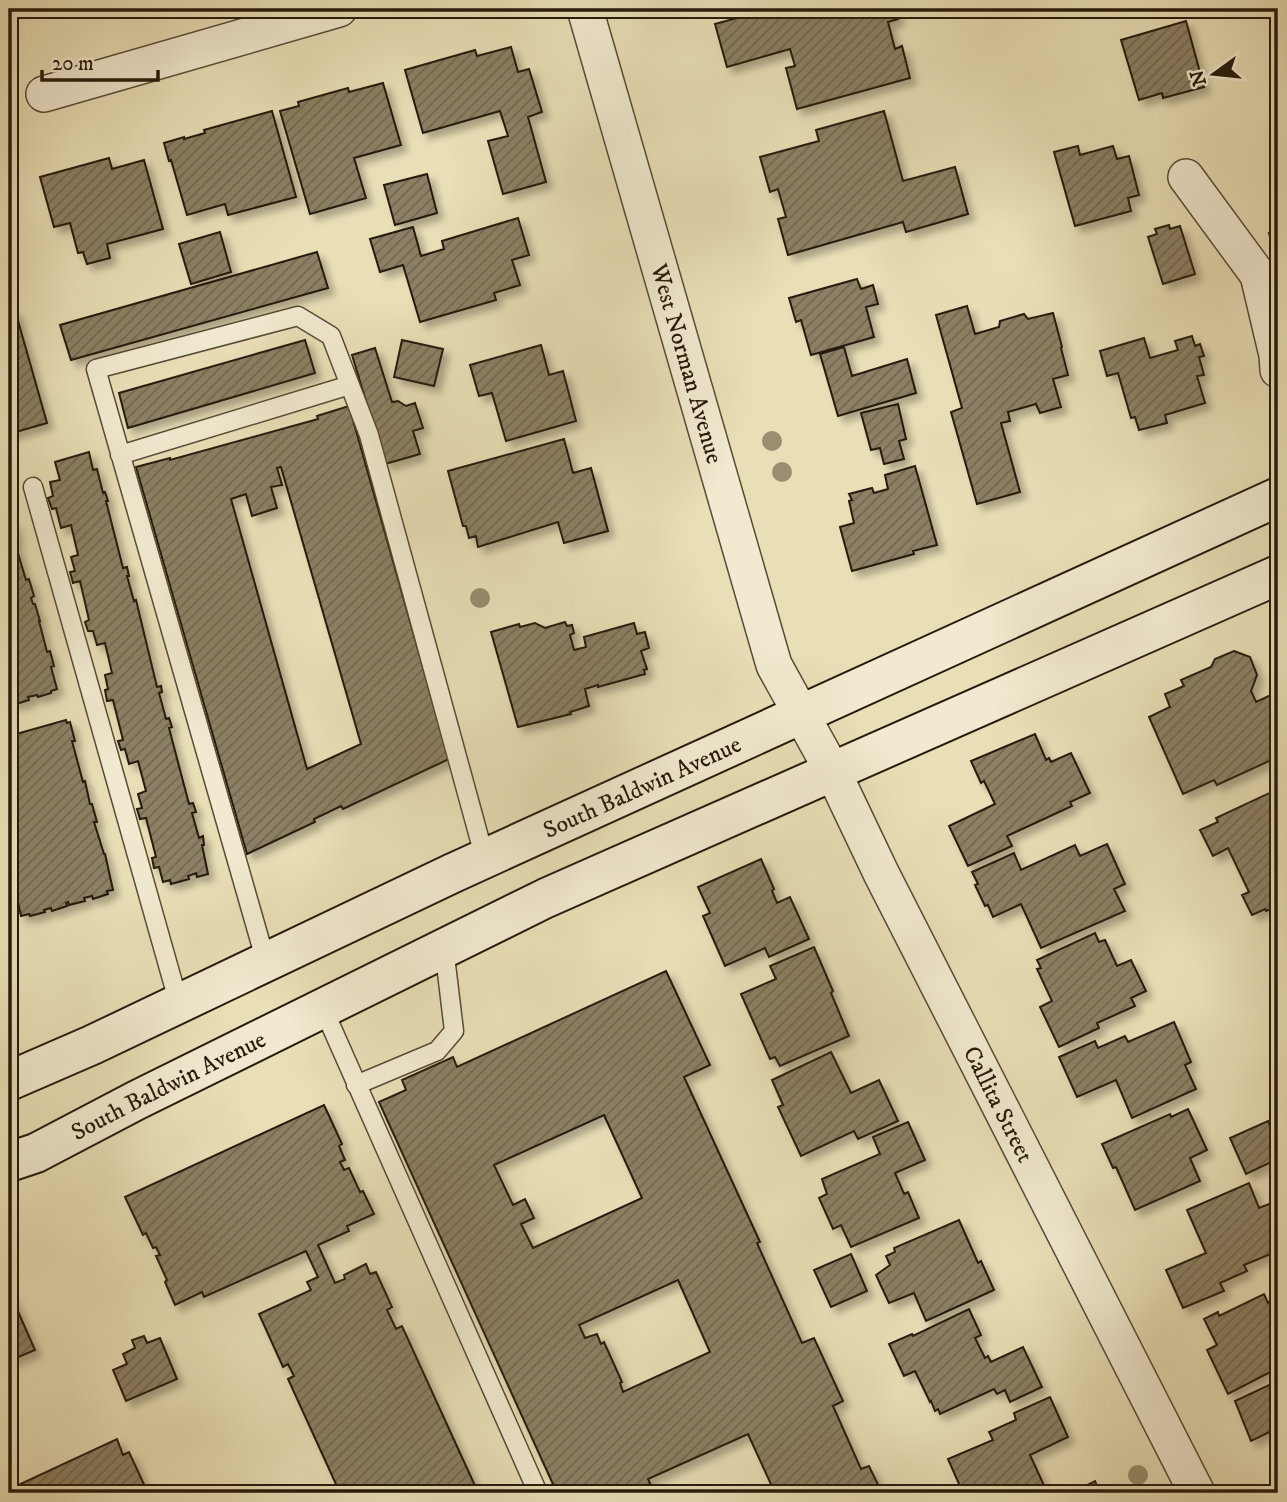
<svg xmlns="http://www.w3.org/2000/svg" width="1287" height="1502" viewBox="0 0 1287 1502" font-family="'IM FELL DW Pica',serif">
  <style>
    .building { fill: url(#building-hatch); stroke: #261a0b; stroke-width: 2; fill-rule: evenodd; filter: url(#shadow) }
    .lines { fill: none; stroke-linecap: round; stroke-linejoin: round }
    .service-casing { stroke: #574b36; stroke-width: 21 }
    .minor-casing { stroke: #574b36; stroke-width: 38 }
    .secondary-casing { stroke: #261a0b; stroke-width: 42 }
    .service { stroke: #f1ead0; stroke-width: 18 }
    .minor { stroke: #f1ead0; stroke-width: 35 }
    .secondary { stroke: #f1ead0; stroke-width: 38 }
    .tree { fill: #998e70 }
    .labels { text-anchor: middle; stroke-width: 5; stroke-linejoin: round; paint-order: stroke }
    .street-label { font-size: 24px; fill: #261a0b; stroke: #f1ead0 }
  </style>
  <defs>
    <pattern id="building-hatch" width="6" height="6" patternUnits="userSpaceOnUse" patternTransform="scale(1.75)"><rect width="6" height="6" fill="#8b8064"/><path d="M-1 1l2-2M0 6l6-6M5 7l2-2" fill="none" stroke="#716851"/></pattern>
    <filter id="shadow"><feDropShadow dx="6" dy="6" stdDeviation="3.5" flood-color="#0004"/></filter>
  </defs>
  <rect width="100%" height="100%" fill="#e9dfb7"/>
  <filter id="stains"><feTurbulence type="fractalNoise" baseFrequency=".00286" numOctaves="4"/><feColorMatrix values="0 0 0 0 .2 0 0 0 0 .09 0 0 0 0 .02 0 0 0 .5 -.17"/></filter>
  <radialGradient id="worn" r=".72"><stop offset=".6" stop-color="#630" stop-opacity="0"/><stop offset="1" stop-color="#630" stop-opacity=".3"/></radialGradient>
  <!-- building -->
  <path class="building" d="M770 9H895L898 19 888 22 895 49 902 46 910 78 797 109 786 68 795 66 790 49 727 67 715 24Z
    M1186 21 1204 87 1163 98 1162 93 1139 100 1121 40Z
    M511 47 518 72 529 69 542 112 528 117 546 182 503 194 488 141 508 136 500 111 423 133 405 70 475 50 477 56Z
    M383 83 401 145 354 158 366 198 310 214 280 111 299 106 298 102 348 88 349 92Z
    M272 111 296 197 228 215 225 204 187 215 171 160 169 161 164 143 184 137V139L205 133 204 130Z
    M884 111 903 181 955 167 968 214 906 232 903 222 788 255 778 219 786 217 778 189 770 192 760 157 819 141 816 130Z
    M1078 146 1080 155 1113 146 1117 159 1129 156 1139 195 1128 198 1131 211 1075 226 1054 152Z
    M109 158 112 169 144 160 163 229 107 244 110 258 87 264 83 252 78 253 70 223 54 227 40 177Z
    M427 174 437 213 395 225 384 185Z
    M518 218 529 255 512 260 520 285 494 293 496 300 420 322 403 265 380 272 370 239 413 227 421 256 444 249 442 241Z
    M1169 225 1170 229 1180 226 1195 274 1163 284 1148 237 1157 234 1155 229Z
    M1278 231V266L1269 233Z
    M220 232 231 272 191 284 179 244Z
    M317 252 328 288 71 360 60 325Z
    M857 279 861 289 873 285 878 304 866 307 874 337 811 355 801 320 796 322 789 298Z
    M967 306 975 334 999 327 1000 321 1024 314 1028 319 1053 313 1062 347 1061 348 1068 375 1053 379 1061 407 1040 413 1036 404 1008 412 1010 421 1001 423 1020 492 977 504 951 412 962 408 936 315Z
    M15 310 47 423 9 434V311Z
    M1192 336 1195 346 1200 344 1204 356 1199 357 1204 375 1197 376 1205 403 1165 415 1167 423 1139 430 1135 417 1131 418 1118 373 1107 376 1100 351 1144 338 1150 358 1178 350 1175 341Z
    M305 340 315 373 128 428 119 393Z
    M402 340 443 349 434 386 394 377Z
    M541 345 549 375 563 371 576 421 506 441 492 393 479 396 470 365Z
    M844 347 852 376 907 359 916 393 838 416 820 354Z
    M375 348 392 402 398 401 406 406 415 403 423 428 413 431 420 454 385 464 352 355Z
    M898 404 906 439 899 441 904 459 884 464 880 448 871 450 861 413Z
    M349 406 449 759 343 809 341 806 314 819 315 822 247 854 136 467 170 458V460L318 419 317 416ZM281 467 361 744 307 769 231 499 246 494 252 516 277 508 271 487 282 485 277 468Z
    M564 439 573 473 591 468 608 531 564 543 558 522 478 547 476 536 469 538 466 526H463L448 471Z
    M89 452 93 470 97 469 103 493 105 492 108 501H106L123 568 127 567 129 576H127L134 601 136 600 157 687 161 686 162 692 159 693 166 719 169 718 172 727 169 728 189 804 193 803 196 812 192 813 199 838 203 836 204 845H202L208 874 197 877 196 873 188 876 189 879 171 884 170 880 163 882 159 867 154 868 152 858 156 857 146 818 140 819 137 809 142 808 138 794 146 791 138 761 129 764 125 749 121 750 118 741 123 740 113 700 107 701 105 690 108 689 105 675 112 673 105 643 97 645 93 631H88L85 622 89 620 80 581 73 583 70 572 75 571 71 557 78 555 71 525 61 528 56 508 52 509 48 498 53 496 50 482 60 480 55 462Z
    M915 466 937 545 913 551 914 554 852 571 840 527 854 523 849 501 852 500 849 494 872 488 874 493 888 489 885 475Z
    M9 520 10 523 13 522 17 540H14L26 580 29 579 34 596 31 598 33 604H35L40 621H39L47 652 50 651 54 666 51 667 57 689 51 691V693L38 697 37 695 28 697 29 700 16 704 15 701 9 703Z
    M565 622 567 626 572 625 574 633 570 635 574 650 586 647 584 637 634 623 637 634 645 632 649 648 641 651 647 669 644 670 645 674 598 687V685L585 689 589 706 570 712 571 714 518 727 491 632 519 624 520 627 535 623 545 628Z
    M1234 651 1250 657 1257 675 1251 691 1256 702 1275 693 1278 700V757L1217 785 1214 780 1183 794 1149 717 1170 707 1165 694 1184 686 1181 680 1211 667 1215 659Z
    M66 720 67 723 70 722 75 741H72L83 782 85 781 90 804H92L97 822H94L104 854H105L113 890 107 891 108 894 93 899 92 896 84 898 85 901 69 905 68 902 66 903 67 906 52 911 51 908 44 910 45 912 30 916 29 914 21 916 16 894 14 895 9 869V736Z
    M1035 734 1046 760 1049 758 1051 762 1071 753 1090 793 1070 802 1072 806 1007 836 1012 846 968 866 949 826 995 804 984 781 981 783 971 761Z
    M1278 789V906L1266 911 1265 909 1252 915 1242 895 1249 892 1228 848 1213 856 1200 830 1218 822 1216 818Z
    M1107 844 1125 884 1114 889 1125 911 1041 948 1021 904 993 917 988 905 985 906 975 885 978 884 972 872 1014 853 1021 870 1075 845 1080 856Z
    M761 859 774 889 772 891 777 903 790 897 809 939 769 957 765 948 725 966 703 916 710 913 698 887Z
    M1095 933 1099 942 1105 940 1117 966 1131 960 1146 991 1131 998 1135 1006 1097 1023 1099 1028 1059 1047 1040 1007 1052 1001 1037 969 1041 968 1037 960Z
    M814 947 833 991 831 993 849 1036 780 1066 775 1057 770 1059 741 994 776 979 770 966Z
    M1278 947V965L1272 950Z
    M666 971 710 1065 684 1077 760 1242 757 1243 802 1343 814 1338 843 1401 833 1406 861 1469 869 1466 882 1493H775L748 1434 648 1479 653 1490 660 1487 663 1493H557L379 1102 406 1090 402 1080 453 1057 457 1067ZM604 1115 642 1198 533 1248 521 1224 534 1218 525 1199 513 1205 494 1165ZM678 1280 710 1352 623 1392 620 1383 622 1382 604 1342 601 1344 597 1334 585 1338 579 1325Z
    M1174 1022 1191 1062 1185 1065 1196 1089 1132 1118 1116 1080 1077 1097 1059 1057 1095 1041 1098 1048 1125 1036 1128 1042Z
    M831 1052 851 1093 879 1080 898 1121 858 1139 854 1131 801 1156 778 1107 783 1105 772 1080Z
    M324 1105 342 1144 339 1146 345 1160 340 1162 344 1170 349 1168 360 1192 363 1191 374 1214 347 1226 349 1231 318 1245 335 1283 345 1279 344 1275 366 1264 370 1274 376 1272 392 1307 387 1310 396 1329 402 1326 476 1488 470 1492 471 1493H340L288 1379 294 1376 288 1364 283 1367 259 1314 311 1290 307 1282 318 1277 306 1251 204 1297 202 1292 175 1305 165 1282 167 1280 156 1256 160 1255 156 1247 153 1248 146 1233 143 1235 125 1197Z
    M1188 1109 1207 1150 1190 1158 1200 1181 1135 1210 1116 1167 1113 1168 1102 1144 1170 1114 1171 1117Z
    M1268 1121 1278 1143V1159L1246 1174 1230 1138Z
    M908 1122 925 1160 895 1173 904 1194 908 1192 919 1218 851 1247 841 1225 833 1229 819 1198 827 1194 822 1179 880 1154 873 1137Z
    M1249 1183 1259 1208 1269 1204 1278 1224V1251L1244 1265 1247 1271 1220 1283 1224 1291 1183 1308 1166 1270 1206 1253 1187 1210Z
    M959 1220 978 1263 981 1261 994 1290 926 1321 914 1293 889 1303 876 1275 890 1265 886 1256 895 1252 894 1248Z
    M851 1254 867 1291 831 1307 814 1270Z
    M9 1291 35 1350 9 1361Z
    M1264 1294 1268 1303 1278 1298V1368L1228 1394 1207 1350 1217 1345 1204 1319 1218 1312 1219 1316Z
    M969 1309 981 1335 975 1338 985 1358 988 1356 991 1362 1023 1347 1042 1387 1010 1402 1005 1390 997 1394 994 1389 940 1414 938 1409 935 1411 931 1401 930 1402 915 1371 904 1376 889 1344 912 1334 913 1336Z
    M144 1336 147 1343 160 1338 177 1379 126 1401 113 1370 127 1364 123 1354 135 1348 132 1340Z
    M1269 1385 1273 1393 1278 1391V1428L1251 1441 1235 1401Z
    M1050 1397 1068 1437 1030 1455 1047 1492 1044 1493H963L948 1459 993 1440 989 1432 1016 1420 1014 1413Z
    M117 1439 123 1455 129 1452 148 1493H17L14 1487Z
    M1095 1481 1100 1493H1074L1079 1491V1489Z
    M261 1490H271L287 1493H250Z"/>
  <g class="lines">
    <defs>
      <path id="service" d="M120 455 350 385
        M33 487 179 1004
        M266 962 96 369 298 316 331 336 369 435 485 859
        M323 1008 538 1493
        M356 1085 437 1051 454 1031 444 948"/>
      <g id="minor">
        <path id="s1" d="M585 9 774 665 833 772 881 873 1197 1493"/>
        <path d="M44 94 339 9"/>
        <path d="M1186 177 1258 275 1277 355 1278 370"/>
      </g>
      <g id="secondary">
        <path id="s2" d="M9 1081 92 1045 453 873 1278 497"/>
        <path id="s3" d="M9 1162 36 1153 137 1100 546 898 1278 575"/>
      </g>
    </defs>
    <!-- service casing -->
    <use href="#service" class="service-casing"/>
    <!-- minor casing -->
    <use href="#minor" class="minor-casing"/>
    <!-- secondary casing -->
    <use href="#secondary" class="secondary-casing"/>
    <!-- service -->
    <use href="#service" class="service"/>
    <!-- minor -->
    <use href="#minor" class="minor"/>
    <!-- secondary -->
    <use href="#secondary" class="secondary"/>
  </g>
  <!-- trees -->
  <g class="tree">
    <circle cx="772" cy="441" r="10"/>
    <circle cx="782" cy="472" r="10"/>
    <circle cx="480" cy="598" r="10"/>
    <circle cx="1138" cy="1475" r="10"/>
  </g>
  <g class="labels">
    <!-- street labels -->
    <g class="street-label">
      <text dy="8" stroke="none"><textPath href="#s1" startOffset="369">West Norman Avenue</textPath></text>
      <text dy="8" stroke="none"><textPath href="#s2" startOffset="698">South Baldwin Avenue</textPath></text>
      <text dy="8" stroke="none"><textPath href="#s3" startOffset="177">South Baldwin Avenue</textPath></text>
      <text dy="8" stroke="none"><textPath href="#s1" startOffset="1176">Callita Street</textPath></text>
    </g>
  </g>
  <!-- margin -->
  <rect width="1287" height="1502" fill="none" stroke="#e9dfb7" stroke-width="35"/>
  <rect x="10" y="10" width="1266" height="1481" fill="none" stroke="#261a0b" stroke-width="3.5"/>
  <rect x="18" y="18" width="1252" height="1467" fill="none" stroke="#261a0b" stroke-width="2"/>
  <!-- north arrow -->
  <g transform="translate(1214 74) rotate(255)" stroke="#f1ead0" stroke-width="5" paint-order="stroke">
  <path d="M0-5L12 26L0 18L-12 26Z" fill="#261a0b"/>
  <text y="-10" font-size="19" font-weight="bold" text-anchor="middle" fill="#261a0b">N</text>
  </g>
  <!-- scale -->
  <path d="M42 70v10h116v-10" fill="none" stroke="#261a0b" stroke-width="3.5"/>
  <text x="52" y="70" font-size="21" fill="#261a0b" stroke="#f1ead0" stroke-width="5" paint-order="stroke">20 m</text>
  <rect width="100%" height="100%" filter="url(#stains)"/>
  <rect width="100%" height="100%" fill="url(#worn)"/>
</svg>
